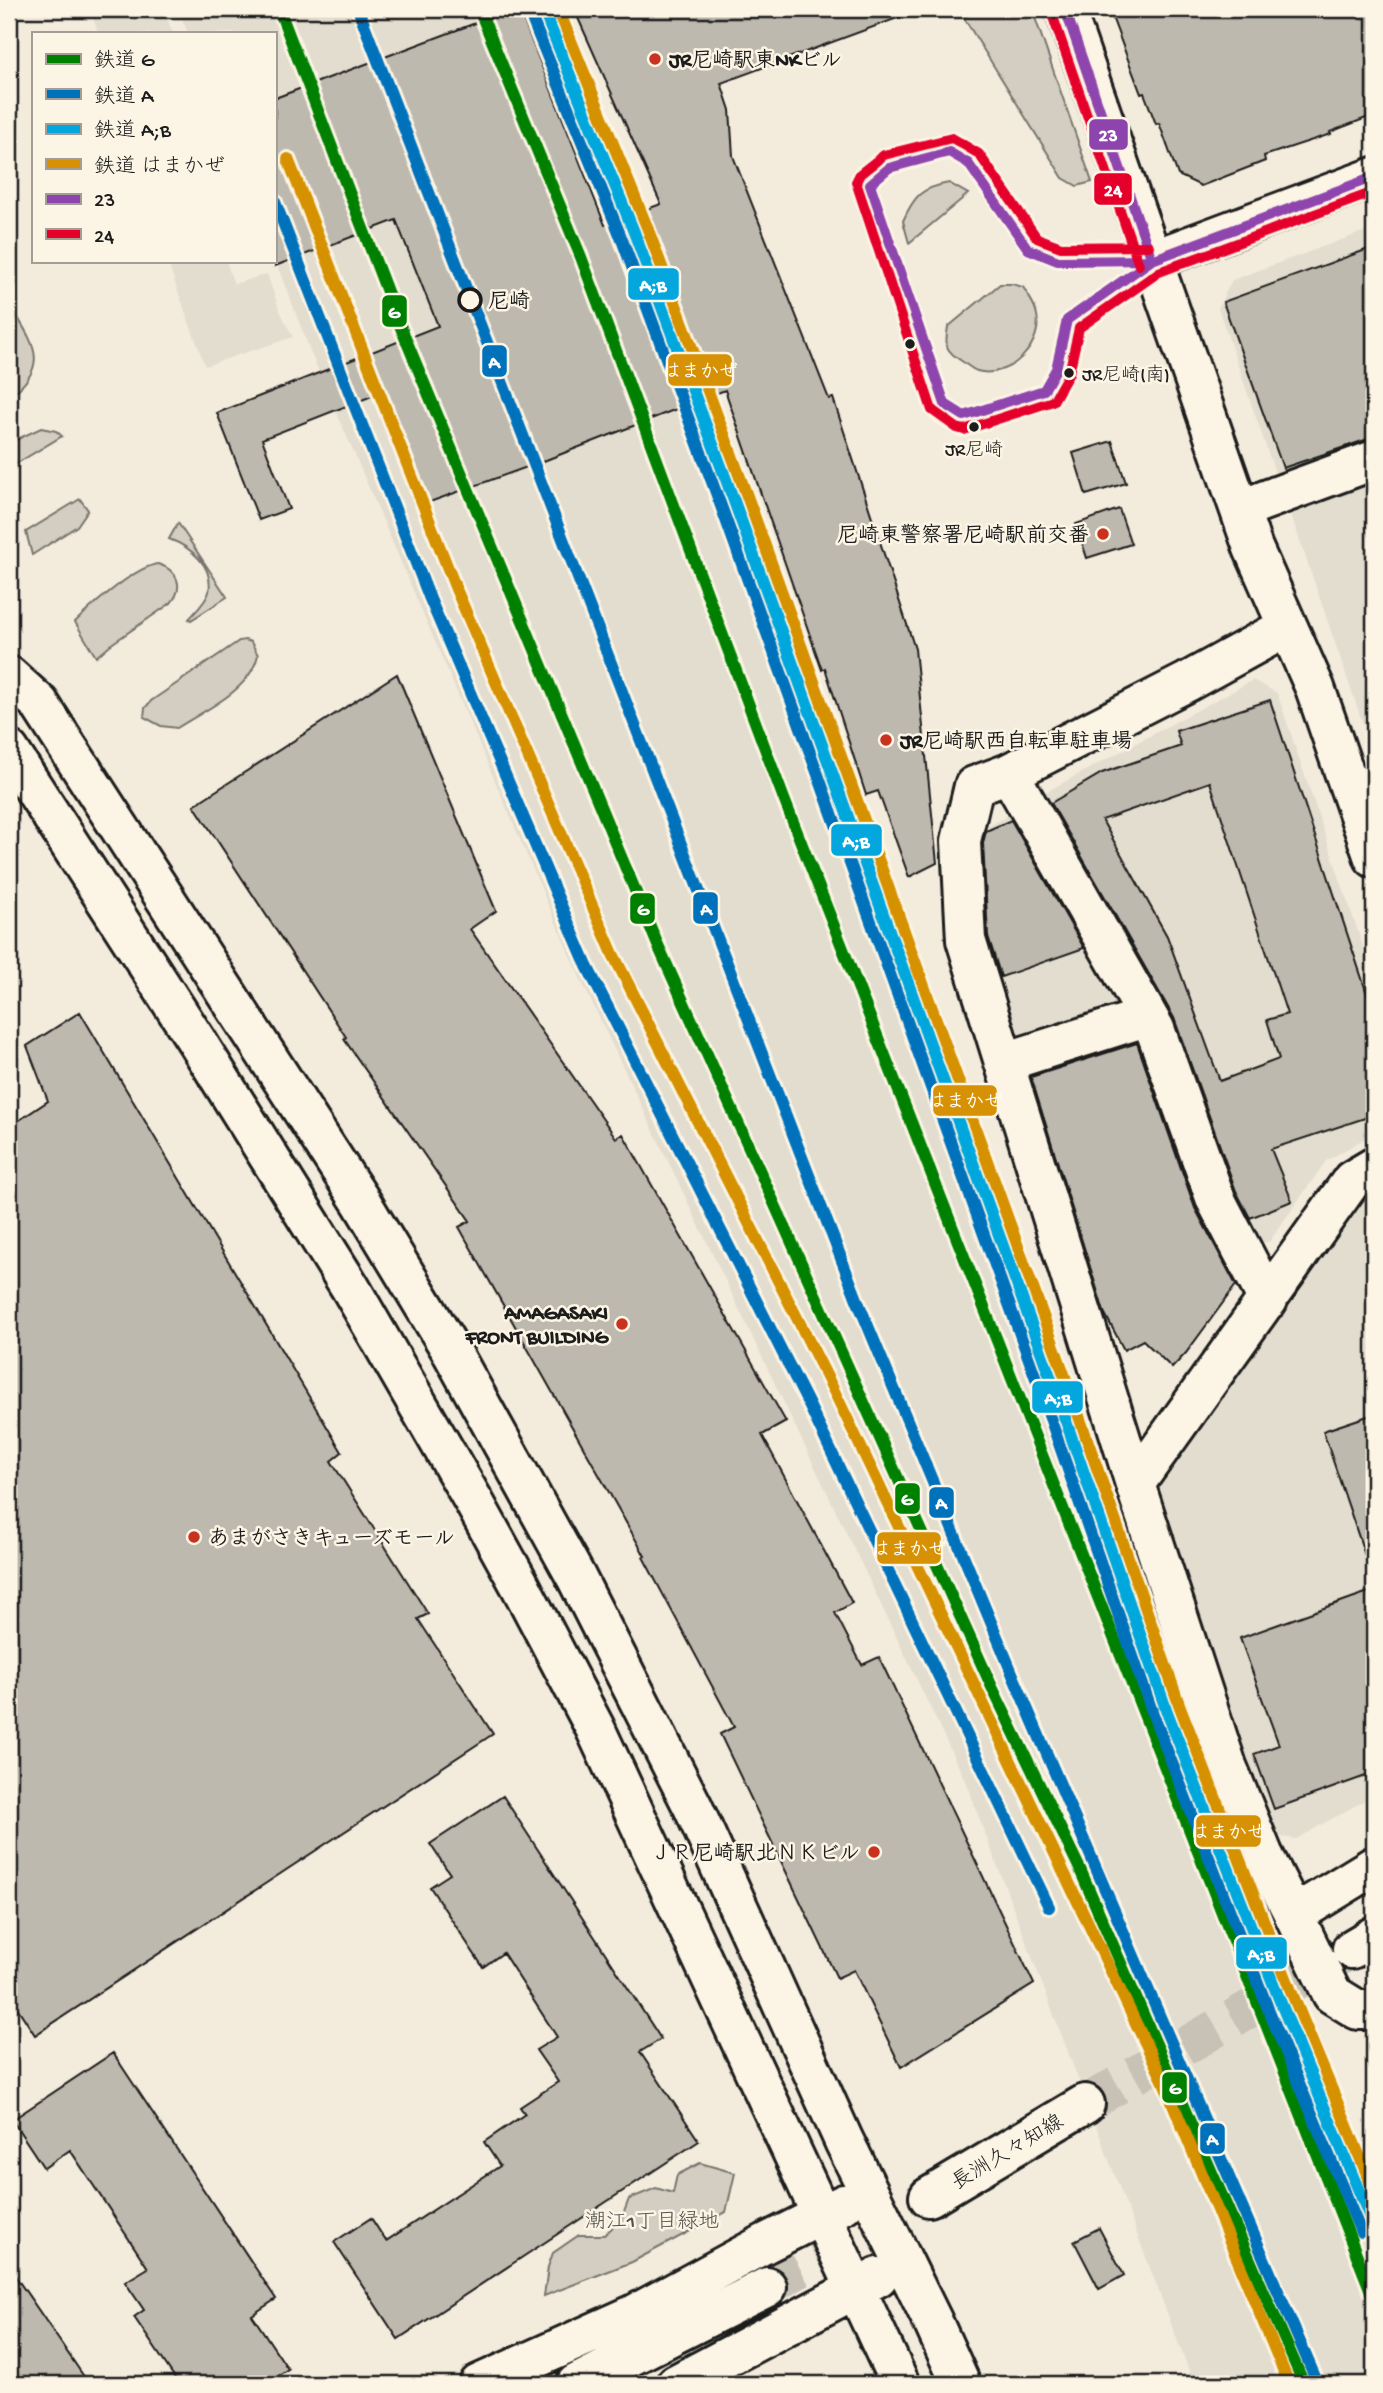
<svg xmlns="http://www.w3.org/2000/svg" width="1383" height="2393" viewBox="0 0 1383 2393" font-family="'Gochi Hand','Klee One',sans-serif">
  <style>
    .built { fill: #e3ddcf }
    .green { fill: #d3cec1; stroke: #78756e; stroke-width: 2 }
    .building { fill: #beb9ae; stroke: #1c1c1c; stroke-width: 2; fill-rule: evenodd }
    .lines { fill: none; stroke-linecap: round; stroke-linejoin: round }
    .minor-tunnel { stroke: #c8c2b6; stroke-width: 38; stroke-dasharray: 38 19; stroke-linecap: butt }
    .minor-casing { stroke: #1c1c1c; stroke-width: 44 }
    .minor { stroke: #fcf5e5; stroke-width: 38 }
    .bus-1-casing { stroke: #fcf5e5; stroke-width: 16 }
    .bus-2-casing { stroke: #fcf5e5; stroke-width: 16 }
    .bus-1 { stroke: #8e44ad; stroke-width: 10 }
    .bus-2 { stroke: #e4002b; stroke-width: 10 }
    .rail-1-casing { stroke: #fcf5e5; stroke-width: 18 }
    .rail-2-casing { stroke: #fcf5e5; stroke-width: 18 }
    .rail-3-casing { stroke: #fcf5e5; stroke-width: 18 }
    .rail-4-casing { stroke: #fcf5e5; stroke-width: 18 }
    .rail-1 { stroke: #008000; stroke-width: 12 }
    .rail-2 { stroke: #0072bc; stroke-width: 12 }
    .rail-3 { stroke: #04a7dd; stroke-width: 12 }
    .rail-4 { stroke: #d69104; stroke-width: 12 }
    .poi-dot { fill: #c8321e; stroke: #fcf5e5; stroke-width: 2.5 }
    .stop-dot { fill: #fcf5e5; stroke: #1c1c1c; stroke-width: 3.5 }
    .bus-dot { fill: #1c1c1c; stroke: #fcf5e5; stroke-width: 2.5 }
    .labels { text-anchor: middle; stroke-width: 5; stroke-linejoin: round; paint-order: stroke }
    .bus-label { font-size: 19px; fill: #1c1c1c; stroke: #fcf5e5; text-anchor: start }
    .poi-label { font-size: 21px; font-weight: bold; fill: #1c1c1c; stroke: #fcf5e5; text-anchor: start }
    .stop-label { font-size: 21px; font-weight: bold; fill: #1c1c1c; stroke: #fcf5e5; text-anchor: start }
    .street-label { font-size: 21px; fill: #1c1c1c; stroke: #fcf5e5 }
    .park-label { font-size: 21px; fill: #53514e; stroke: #fcf5e5 }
    .line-badge { stroke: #fcf5e5; stroke-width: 2.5 }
    .badge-label { font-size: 19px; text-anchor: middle; font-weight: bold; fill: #fff }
  </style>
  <rect width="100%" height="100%" fill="#f3ecdd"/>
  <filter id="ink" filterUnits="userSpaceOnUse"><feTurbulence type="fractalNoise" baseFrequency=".0143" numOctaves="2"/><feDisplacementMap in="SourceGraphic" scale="14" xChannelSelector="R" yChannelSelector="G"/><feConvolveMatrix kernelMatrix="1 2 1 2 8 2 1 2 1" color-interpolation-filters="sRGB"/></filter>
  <g filter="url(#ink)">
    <!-- built -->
    <path class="built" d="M90 9H163L173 33H98Z
      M178 9H543L614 172 890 906 1121 1552 1250 1886 1374 2186V2384H1194L964 1778 575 967 311 353 275 260V33H188Z
      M1374 228V443L1277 478 1218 308 1232 280Z
      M167 261H226L234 284 267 274 279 309 293 337 205 366Z
      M1374 478V756L1289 509Z
      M1253 680 1277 693 1374 979V1133L1326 1161 1269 1242 1250 1243 1039 808 1044 793Z
      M1014 812 1117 1004 1112 1018 1028 1047 1007 1035 977 935 975 842 989 826Z
      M1374 1191V1795L1296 1839 1268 1835 1149 1495 1370 1193Z"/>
    <!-- green -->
    <path class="green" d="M975 9H1032L1092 182 1077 186 1063 178 964 18Z
      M949 183 968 194 909 243 903 221C914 196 921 188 949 183Z
      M1000 284H1012L1023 287C1027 294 1034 303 1036 311 1046 343 1010 380 977 371 973 370 967 365 963 362 946 351 944 347 948 327Z
      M9 303C31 341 54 364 9 397Z
      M41 428 56 431 62 436 9 468V443Z
      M80 499 88 510 77 526 32 555 26 532Z
      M178 523 227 597 191 620 189 619C196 611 206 602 209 592 214 566 191 547 169 539Z
      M158 564C177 570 185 586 171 603L110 645 96 657 75 622C92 606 135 567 158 564Z
      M245 640 251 642 258 655C250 691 206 709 177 728L161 726 144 717 145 708 151 701 239 641Z
      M700 2163 735 2173 726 2212 632 2262 544 2296 548 2267 553 2253 579 2235H604L621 2220 629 2199 656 2188 673 2193 677 2175Z"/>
    <!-- building -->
    <path class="building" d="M513 9H519L605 225 661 204 574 9H913L914 12 721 83 730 110 733 156 829 399 833 398 915 649 937 863 909 877 878 791 866 795 825 668 822 670 725 390 541 462 427 503 382 392 262 439 289 509 259 520 217 413 438 326 396 220 275 266V98Z
      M1109 9H1374V115L1330 132 1331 134 1264 156 1265 161 1201 186 1178 175 1159 123 1156 124 1144 93 1141 94Z
      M1374 247V437L1283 468 1223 302Z
      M1112 441 1126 483 1086 495 1073 453Z
      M1119 509 1131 544 1087 558 1076 524Z
      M397 674 496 911 470 929 616 1138 623 1134 786 1422 762 1435 852 1603 835 1613 862 1665 879 1657 1034 1984 901 2067 854 1970 837 1978 720 1734 734 1727 643 1557 645 1556 459 1227 470 1221 344 1039 346 1037 194 805Z
      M1270 700 1374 1015V1115L1271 1149 1292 1201 1250 1218 1236 1191 1174 1018 1051 803 1102 773 1181 746 1176 731ZM1210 782 1287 1014 1267 1020 1279 1059 1220 1081 1167 936 1102 820Z
      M1011 820 1084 948 1001 977 988 936 983 843 986 831Z
      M80 1012 342 1452 331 1461 428 1614 418 1619 493 1734 35 2035 9 1995V1127L48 1101 27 1046Z
      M1137 1043 1195 1208 1236 1285 1186 1353 1172 1368 1143 1340 1124 1350 1104 1312 1031 1077Z
      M1374 1414V1566L1369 1567 1323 1431Z
      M1374 1590V1773L1274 1809 1254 1754 1279 1745 1240 1638Z
      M503 1796 661 2039 640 2052 699 2141 398 2339 334 2242 371 2218 386 2241 500 2166 484 2142 525 2114 520 2107 558 2082 536 2050 557 2037 503 1953 483 1967 430 1887 450 1874 430 1844Z
      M113 2053 276 2299 252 2315 288 2369 265 2384H179L134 2317 144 2310 125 2282 148 2268 70 2150 44 2168 12 2120Z
      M1099 2228 1124 2275 1099 2289 1074 2241Z
      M9 2267 89 2384H9Z"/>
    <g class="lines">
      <!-- minor-tunnel -->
      <path class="minor-tunnel" d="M1085 2104 1348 1952
        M767 2287 929 2197"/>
      <defs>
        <path id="minor" d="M1065 9 1253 548 1315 688 1374 858
          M1152 260 1374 177
          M1241 509 1374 460
          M1287 627 1187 682 1009 773 974 786 961 841 966 940 1135 1484 1227 1766 1263 1854 1294 1915
          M9 676 39 703 362 1203 449 1347 576 1577 693 1807 844 2141 933 2322 961 2384
          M9 750 196 1040 350 1287 473 1500 521 1587 595 1728 900 2384
          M1009 773 1155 1029 1216 1200 1268 1300
          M1005 1062 1146 1017
          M1135 1484 1352 1180 1374 1167
          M1374 1866 1294 1915 1332 1994 1358 2010H1374
          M1352 1949 1374 1936
          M929 2197 1085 2104
          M479 2384 635 2314 766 2243 844 2204
          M576 2384 767 2287
          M676 2384 878 2277"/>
      </defs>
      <!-- minor casing -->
      <use href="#minor" class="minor-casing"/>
      <!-- minor -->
      <use href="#minor" class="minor"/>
      <defs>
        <path id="bus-1" d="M1065 9 1152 260
          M949 152 968 163 1028 249 1058 261 1152 260 1067 320 1056 369 1044 390 964 416 945 404 870 184 889 168Z
          M1152 260 1374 177"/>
        <path id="bus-2" d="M1052 14 1139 265
          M1149 246 1061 247 1037 238 979 154 952 138 884 155 860 174 856 182 932 410 957 428 964 430 1053 401 1069 373 1079 328 1159 272 1374 192"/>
      </defs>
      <!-- bus-1 casing -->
      <use href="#bus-1" class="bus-1-casing"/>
      <!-- bus-2 casing -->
      <use href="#bus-2" class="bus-2-casing"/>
      <!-- bus-1 -->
      <use href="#bus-1" class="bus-1"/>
      <!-- bus-2 -->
      <use href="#bus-2" class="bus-2"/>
      <defs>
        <path id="rail-1" d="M279 9 399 323 657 943 992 1687 1079 1867 1304 2384
          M479 9 581 257 784 799 1374 2299"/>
        <path id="rail-2" d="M360 14 858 1302 1015 1680 1318 2384
          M530 14 621 237 721 506 1047 1409 1154 1717 1267 2006 1361 2232
          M275 202 430 599 587 966 809 1405 1049 1907"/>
        <path id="rail-3" d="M543 9 634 232 734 501 1060 1404 1167 1712 1280 2001 1374 2227"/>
        <path id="rail-4" d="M558 9 647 227 747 496 1073 1399 1180 1707 1293 1996 1374 2191
          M288 159 456 589 613 954 835 1393 1164 2082 1287 2379"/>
      </defs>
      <!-- rail-1 casing -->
      <use href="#rail-1" class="rail-1-casing"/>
      <!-- rail-2 casing -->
      <use href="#rail-2" class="rail-2-casing"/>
      <!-- rail-3 casing -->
      <use href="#rail-3" class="rail-3-casing"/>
      <!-- rail-4 casing -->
      <use href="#rail-4" class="rail-4-casing"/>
      <!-- rail-1 -->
      <use href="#rail-1" class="rail-1"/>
      <!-- rail-2 -->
      <use href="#rail-2" class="rail-2"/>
      <!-- rail-3 -->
      <use href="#rail-3" class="rail-3"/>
      <!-- rail-4 -->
      <use href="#rail-4" class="rail-4"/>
    </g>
  </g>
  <!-- markers -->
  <g class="poi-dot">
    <circle cx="655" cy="59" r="7"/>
    <circle cx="1103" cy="534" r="7"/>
    <circle cx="886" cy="740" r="7"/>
    <circle cx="622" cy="1324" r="7"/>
    <circle cx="194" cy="1537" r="7"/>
    <circle cx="874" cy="1852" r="7"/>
  </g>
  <circle class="stop-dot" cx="470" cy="300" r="11"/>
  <g class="bus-dot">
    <circle cx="910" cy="344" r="6"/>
    <circle cx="1069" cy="373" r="6"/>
    <circle cx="974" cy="427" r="6"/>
  </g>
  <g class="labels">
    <!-- bus labels -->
    <g class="bus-label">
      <text x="1082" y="380">JR尼崎(南)</text>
      <text x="974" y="455" text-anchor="middle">JR尼崎</text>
    </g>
    <!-- poi labels -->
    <g class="poi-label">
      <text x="669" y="66">JR尼崎駅東NKビル</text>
      <text x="1089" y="541" text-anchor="end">尼崎東警察署尼崎駅前交番</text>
      <text x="900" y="747">JR尼崎駅西自転車駐車場</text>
      <text x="608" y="1319" text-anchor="end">AMAGASAKI<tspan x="608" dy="24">FRONT BUILDING</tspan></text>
      <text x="208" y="1544">あまがさきキューズモール</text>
      <text x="860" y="1859" text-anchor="end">ＪＲ尼崎駅北ＮＫビル</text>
    </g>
    <!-- stop labels -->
    <g class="stop-label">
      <text x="488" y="307">尼崎</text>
    </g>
    <!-- street labels -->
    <g class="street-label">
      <text transform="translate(1007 2151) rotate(-31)" y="7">長洲久々知線</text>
    </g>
    <!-- park labels -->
    <g class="park-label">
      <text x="652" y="2227">潮江1丁目緑地</text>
    </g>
  </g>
  <g class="line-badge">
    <rect x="1088" y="118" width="41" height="33" rx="7" fill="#8e44ad"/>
    <rect x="1093" y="172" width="40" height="34" rx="7" fill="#e4002b"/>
    <rect x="627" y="267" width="53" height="34" rx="7" fill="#04a7dd"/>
    <rect x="381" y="294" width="27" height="34" rx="7" fill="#008000"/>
    <rect x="481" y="344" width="27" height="34" rx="7" fill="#0072bc"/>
    <rect x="667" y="353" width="66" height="34" rx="7" fill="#d69104"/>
    <rect x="830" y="823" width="53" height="34" rx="7" fill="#04a7dd"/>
    <rect x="692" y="891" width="27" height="34" rx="7" fill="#0072bc"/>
    <rect x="629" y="892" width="27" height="33" rx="7" fill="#008000"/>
    <rect x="932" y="1084" width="66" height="33" rx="7" fill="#d69104"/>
    <rect x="1031" y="1380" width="53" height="34" rx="7" fill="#04a7dd"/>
    <rect x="894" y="1482" width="27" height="33" rx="7" fill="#008000"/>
    <rect x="928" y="1486" width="27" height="33" rx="7" fill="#0072bc"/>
    <rect x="876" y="1531" width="66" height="34" rx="7" fill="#d69104"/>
    <rect x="1195" y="1814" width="67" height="34" rx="7" fill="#d69104"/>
    <rect x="1235" y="1936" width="53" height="34" rx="7" fill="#04a7dd"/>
    <rect x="1161" y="2071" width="27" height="33" rx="7" fill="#008000"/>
    <rect x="1199" y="2122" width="27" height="33" rx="7" fill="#0072bc"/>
  </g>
  <g class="badge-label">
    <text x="1108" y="141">23</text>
    <text x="1113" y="196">24</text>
    <text x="653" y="291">A;B</text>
    <text x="394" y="318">G</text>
    <text x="494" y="368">A</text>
    <text x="700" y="377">はまかぜ</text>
    <text x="856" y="847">A;B</text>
    <text x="706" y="915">A</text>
    <text x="643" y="915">G</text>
    <text x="965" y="1107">はまかぜ</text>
    <text x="1058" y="1404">A;B</text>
    <text x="907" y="1505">G</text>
    <text x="941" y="1509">A</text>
    <text x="909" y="1555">はまかぜ</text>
    <text x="1228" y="1838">はまかぜ</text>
    <text x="1261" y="1960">A;B</text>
    <text x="1175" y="2094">G</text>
    <text x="1212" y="2145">A</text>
  </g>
  <!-- margin -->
  <rect width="1383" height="2393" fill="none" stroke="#fcf5e5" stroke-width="35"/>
  <rect x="18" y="18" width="1348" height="2358" fill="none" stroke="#1c1c1c" stroke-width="2.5" filter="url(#ink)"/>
  <!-- legend -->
  <rect x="32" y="32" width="245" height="231" fill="#fcf5e5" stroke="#a29e95" stroke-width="2"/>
  <rect x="46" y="54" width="35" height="10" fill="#008000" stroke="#a29e95" stroke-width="2"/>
  <text x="94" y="66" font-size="21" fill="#1c1c1c">鉄道 G</text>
  <rect x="46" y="89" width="35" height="10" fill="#0072bc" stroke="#a29e95" stroke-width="2"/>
  <text x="94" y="102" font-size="21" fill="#1c1c1c">鉄道 A</text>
  <rect x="46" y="124" width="35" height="10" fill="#04a7dd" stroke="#a29e95" stroke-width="2"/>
  <text x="94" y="136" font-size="21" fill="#1c1c1c">鉄道 A;B</text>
  <rect x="46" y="159" width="35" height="10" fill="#d69104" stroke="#a29e95" stroke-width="2"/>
  <text x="94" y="172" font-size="21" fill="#1c1c1c">鉄道 はまかぜ</text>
  <rect x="46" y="194" width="35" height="10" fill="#8e44ad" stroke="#a29e95" stroke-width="2"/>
  <text x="94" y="206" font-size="21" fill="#1c1c1c">23</text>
  <rect x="46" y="229" width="35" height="10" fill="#e4002b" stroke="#a29e95" stroke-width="2"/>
  <text x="94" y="242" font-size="21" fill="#1c1c1c">24</text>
</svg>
